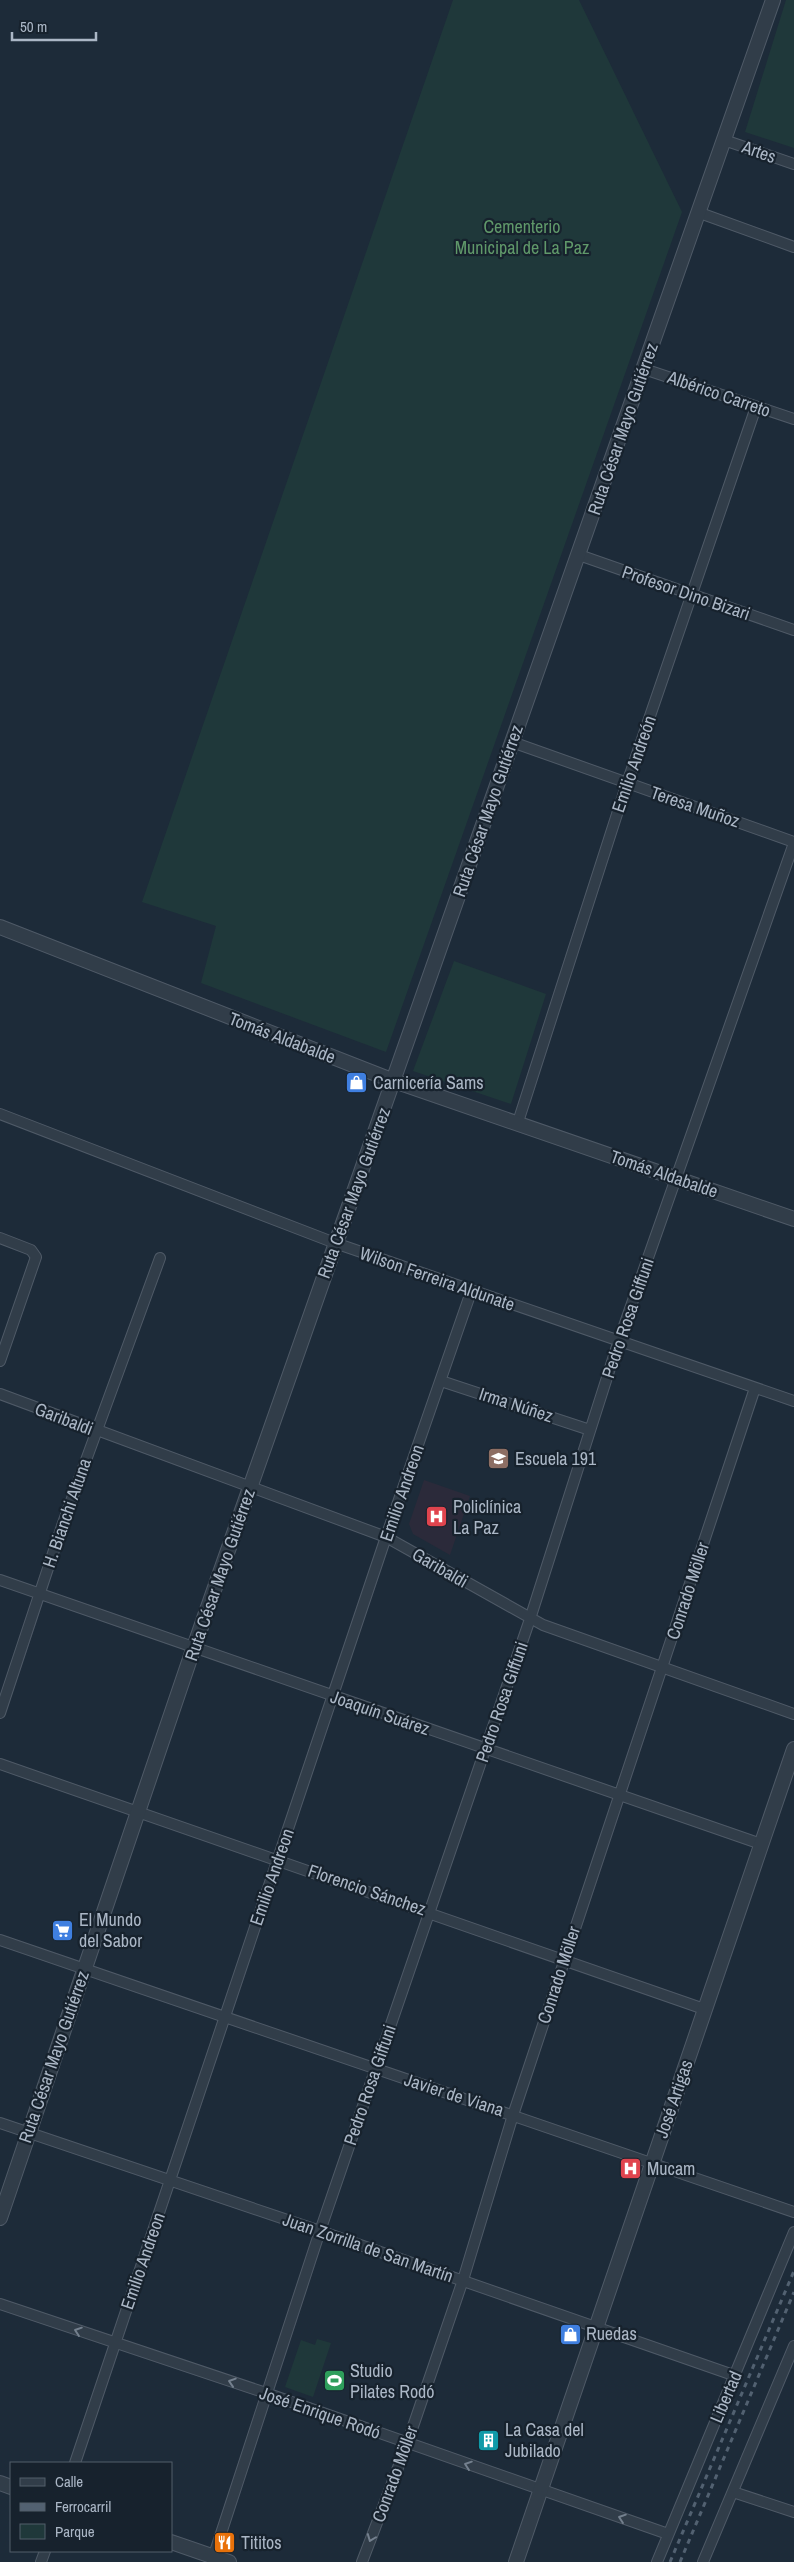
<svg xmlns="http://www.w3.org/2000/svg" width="794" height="2562" viewBox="0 0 794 2562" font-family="'Archivo Narrow',sans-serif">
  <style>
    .medical { fill: #2b2a3a }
    .green { fill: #1f383a }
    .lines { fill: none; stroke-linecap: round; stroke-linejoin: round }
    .minor-casing { stroke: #4f5a67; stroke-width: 12 }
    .tertiary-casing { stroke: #4f5a67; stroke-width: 16 }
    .minor { stroke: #313d49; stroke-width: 10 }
    .tertiary { stroke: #313d49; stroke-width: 14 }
    .rail { stroke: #526171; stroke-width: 3; stroke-dasharray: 5 5; stroke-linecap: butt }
    .oneway { stroke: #74808e }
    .labels { text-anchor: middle; stroke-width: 4.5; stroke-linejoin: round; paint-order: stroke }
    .street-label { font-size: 18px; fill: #abb7c6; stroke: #17222d }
    .park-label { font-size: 18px; fill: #60996a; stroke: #17222d }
    .poi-label { font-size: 18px; fill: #abb7c6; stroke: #17222d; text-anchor: start }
  </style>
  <rect width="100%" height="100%" fill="#1d2b39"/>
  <!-- medical -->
  <path class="medical" d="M424 1480 470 1496 450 1555 413 1534 409 1524Z"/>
  <!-- green -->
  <path class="green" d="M453 0H579L682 212 386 1052 201 983 216 926 142 902Z
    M786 0H794V148L745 132Z
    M454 961 546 994 511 1104 413 1071Z
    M317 2339 331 2343 313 2397 285 2387 301 2340 315 2345Z"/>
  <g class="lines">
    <defs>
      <path id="minor" d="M724 140 794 164
        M700 213 794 247
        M644 369 794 419
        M579 555 794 630
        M512 742 794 842
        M0 1114 335 1243 794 1401
        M518 1122 627 783 756 407
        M0 1238 31 1250 36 1257 0 1361
        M441 1381 590 1430
        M0 1394 386 1537 543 1625 794 1714
        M0 1580 761 1844
        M0 1713 63 1523 160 1258
        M0 1764 704 2009
        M0 1940 794 2212
        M0 2123 320 2231 736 2376
        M0 2304 266 2393 668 2534
        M75 2463 386 1537 471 1292
        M733 2492 794 2512
        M212 2561 320 2231 530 1619 618 1343 794 843
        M41 2562 45 2551
        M362 2562 407 2444 463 2280 513 2115 755 1388
        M657 2562 794 2232
        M703 2562 794 2346"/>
      <path id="tertiary" d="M0 927 394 1081 794 1219
        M0 2218 194 1647 773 0
        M0 2483 11 2487
        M171 2542 229 2562
        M516 2562 794 1749"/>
    </defs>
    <!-- minor casing -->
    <use href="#minor" class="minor-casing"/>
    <!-- tertiary casing -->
    <use href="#tertiary" class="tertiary-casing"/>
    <!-- minor -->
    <use href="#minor" class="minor"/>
    <!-- tertiary -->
    <use href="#tertiary" class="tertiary"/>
    <!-- rail -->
    <path class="rail" d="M670 2562 794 2271
      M680 2562 794 2292"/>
  </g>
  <!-- one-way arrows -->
  <defs><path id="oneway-chevron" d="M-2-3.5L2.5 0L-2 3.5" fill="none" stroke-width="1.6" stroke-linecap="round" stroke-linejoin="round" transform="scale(1.25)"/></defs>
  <g class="oneway">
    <use href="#oneway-chevron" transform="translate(78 2331) rotate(-161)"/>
    <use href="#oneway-chevron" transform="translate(232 2382) rotate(-162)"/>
    <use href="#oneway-chevron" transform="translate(468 2465) rotate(-161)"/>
    <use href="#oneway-chevron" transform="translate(622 2518) rotate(-161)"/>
    <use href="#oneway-chevron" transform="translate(371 2538) rotate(111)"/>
  </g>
  <!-- icons -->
  <defs>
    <symbol id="shop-square" viewBox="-11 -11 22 22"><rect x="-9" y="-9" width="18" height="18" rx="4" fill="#3f7fe0" stroke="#17222d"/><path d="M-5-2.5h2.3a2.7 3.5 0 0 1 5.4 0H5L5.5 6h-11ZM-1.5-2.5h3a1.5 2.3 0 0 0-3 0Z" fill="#fff"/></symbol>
    <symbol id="school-square" viewBox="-11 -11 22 22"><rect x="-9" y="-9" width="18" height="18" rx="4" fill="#8d6e63" stroke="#17222d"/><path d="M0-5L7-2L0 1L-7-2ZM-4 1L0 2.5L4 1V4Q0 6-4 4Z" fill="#fff"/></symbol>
    <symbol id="hospital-square" viewBox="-11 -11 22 22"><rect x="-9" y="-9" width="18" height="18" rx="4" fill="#e0444e" stroke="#17222d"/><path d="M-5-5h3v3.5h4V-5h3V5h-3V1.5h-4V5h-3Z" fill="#fff"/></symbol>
    <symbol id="supermarket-square" viewBox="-11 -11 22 22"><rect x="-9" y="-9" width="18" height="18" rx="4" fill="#3f7fe0" stroke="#17222d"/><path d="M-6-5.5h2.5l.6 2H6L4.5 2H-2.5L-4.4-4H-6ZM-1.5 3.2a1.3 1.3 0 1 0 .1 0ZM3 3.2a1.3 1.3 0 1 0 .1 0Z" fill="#fff"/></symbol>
    <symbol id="stadium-square" viewBox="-11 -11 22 22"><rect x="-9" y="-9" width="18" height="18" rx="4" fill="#2e9e5b" stroke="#17222d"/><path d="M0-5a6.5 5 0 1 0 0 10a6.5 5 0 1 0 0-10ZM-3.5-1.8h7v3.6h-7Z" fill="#fff"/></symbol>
    <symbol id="building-square" viewBox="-11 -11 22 22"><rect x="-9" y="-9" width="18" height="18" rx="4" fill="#0f9aa8" stroke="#17222d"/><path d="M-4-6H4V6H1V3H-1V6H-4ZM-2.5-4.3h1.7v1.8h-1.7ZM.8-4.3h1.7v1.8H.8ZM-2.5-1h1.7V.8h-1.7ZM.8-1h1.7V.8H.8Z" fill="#fff"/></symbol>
    <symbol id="restaurant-square" viewBox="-11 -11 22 22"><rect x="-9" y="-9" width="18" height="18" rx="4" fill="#e8710a" stroke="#17222d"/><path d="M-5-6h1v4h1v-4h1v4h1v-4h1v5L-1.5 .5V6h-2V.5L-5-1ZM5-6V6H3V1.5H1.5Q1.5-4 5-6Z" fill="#fff"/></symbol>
  </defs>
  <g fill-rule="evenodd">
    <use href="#shop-square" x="344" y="1070" width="25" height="25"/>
    <use href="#school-square" x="486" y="1446" width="25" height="25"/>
    <use href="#hospital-square" x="424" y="1504" width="25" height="25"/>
    <use href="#supermarket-square" x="50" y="1918" width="25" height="25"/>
    <use href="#hospital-square" x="618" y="2156" width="25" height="25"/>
    <use href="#shop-square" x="558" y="2322" width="25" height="25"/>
    <use href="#stadium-square" x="322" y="2368" width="25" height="25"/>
    <use href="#building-square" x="476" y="2428" width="25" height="25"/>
    <use href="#restaurant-square" x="212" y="2530" width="25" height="25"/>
  </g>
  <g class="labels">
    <!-- street labels -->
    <g class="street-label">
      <text transform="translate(759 152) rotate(19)" y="6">Artes</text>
      <text transform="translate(719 394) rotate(19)" y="6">Albérico Carreto</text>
      <text transform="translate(623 429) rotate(-71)" y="6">Ruta César Mayo Gutiérrez</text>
      <text transform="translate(686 593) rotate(19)" y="6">Profesor Dino Bizari</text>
      <text transform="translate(634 764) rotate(-71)" y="6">Emilio Andreón</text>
      <text transform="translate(695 807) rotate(19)" y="6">Teresa Muñoz</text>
      <text transform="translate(488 811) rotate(-71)" y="6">Ruta César Mayo Gutiérrez</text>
      <text transform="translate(282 1038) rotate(21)" y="6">Tomás Aldabalde</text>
      <text transform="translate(664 1174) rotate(19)" y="6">Tomás Aldabalde</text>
      <text transform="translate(354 1193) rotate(-70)" y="6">Ruta César Mayo Gutiérrez</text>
      <text transform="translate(437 1279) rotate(19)" y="6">Wilson Ferreira Aldunate</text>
      <text transform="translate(628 1318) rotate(-71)" y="6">Pedro Rosa Giffuni</text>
      <text transform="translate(516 1405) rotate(18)" y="6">Irma Núñez</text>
      <text transform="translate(64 1419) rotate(21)" y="6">Garibaldi</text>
      <text transform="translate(402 1493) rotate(-71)" y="6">Emilio Andreon</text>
      <text transform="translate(67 1513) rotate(-71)" y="6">H. Bianchi Altuna</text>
      <text transform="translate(440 1568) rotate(30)" y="6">Garibaldi</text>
      <text transform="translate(220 1575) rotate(-71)" y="6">Ruta César Mayo Gutiérrez</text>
      <text transform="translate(688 1591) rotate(-72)" y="6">Conrado Möller</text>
      <text transform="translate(502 1702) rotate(-71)" y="6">Pedro Rosa Giffuni</text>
      <text transform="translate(380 1713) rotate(19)" y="6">Joaquín Suárez</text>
      <text transform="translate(272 1877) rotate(-71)" y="6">Emilio Andreon</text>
      <text transform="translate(367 1890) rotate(19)" y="6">Florencio Sánchez</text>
      <text transform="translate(559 1975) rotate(-72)" y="6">Conrado Möller</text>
      <text transform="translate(54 2057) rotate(-71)" y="6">Ruta César Mayo Gutiérrez</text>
      <text transform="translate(370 2085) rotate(-71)" y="6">Pedro Rosa Giffuni</text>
      <text transform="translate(454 2095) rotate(18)" y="6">Javier de Viana</text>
      <text transform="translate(674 2099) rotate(-71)" y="6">José Artigas</text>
      <text transform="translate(368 2248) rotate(19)" y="6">Juan Zorrilla de San Martín</text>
      <text transform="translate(143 2261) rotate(-71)" y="6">Emilio Andreon</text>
      <text transform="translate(726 2397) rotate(-67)" y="6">Libertad</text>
      <text transform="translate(320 2413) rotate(19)" y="6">José Enrique Rodó</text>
      <text transform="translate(395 2474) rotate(-70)" y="6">Conrado Möller</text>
    </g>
    <!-- park labels -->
    <g class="park-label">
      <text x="522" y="233">Cementerio<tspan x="522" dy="21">Municipal de La Paz</tspan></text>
    </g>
    <!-- poi labels -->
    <g class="poi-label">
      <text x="373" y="1089">Carnicería Sams</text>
      <text x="515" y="1465">Escuela 191</text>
      <text x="453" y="1513">Policlínica<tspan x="453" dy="21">La Paz</tspan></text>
      <text x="79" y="1926">El Mundo<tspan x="79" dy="21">del Sabor</tspan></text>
      <text x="647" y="2175">Mucam</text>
      <text x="586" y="2340">Ruedas</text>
      <text x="350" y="2377">Studio<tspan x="350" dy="21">Pilates Rodó</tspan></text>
      <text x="505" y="2436">La Casa del<tspan x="505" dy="21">Jubilado</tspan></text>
      <text x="241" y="2549">Tititos</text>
    </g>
  </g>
  <!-- legend -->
  <rect x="10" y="2462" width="162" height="90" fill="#17222d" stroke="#525e6a"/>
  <rect x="20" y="2478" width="25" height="8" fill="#313d49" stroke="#525e6a"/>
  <text x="55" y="2487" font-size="15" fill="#abb7c6">Calle</text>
  <rect x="20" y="2503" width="25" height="8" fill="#526171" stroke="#525e6a"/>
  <text x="55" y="2512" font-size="15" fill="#abb7c6">Ferrocarril</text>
  <rect x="20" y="2524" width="25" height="15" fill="#1f383a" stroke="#525e6a"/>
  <text x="55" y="2537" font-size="15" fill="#abb7c6">Parque</text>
  <!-- scale -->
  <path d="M12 32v8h84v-8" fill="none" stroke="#abb7c6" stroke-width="2.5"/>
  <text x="20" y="32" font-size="15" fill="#abb7c6" stroke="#17222d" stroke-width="4" paint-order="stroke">50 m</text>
</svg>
